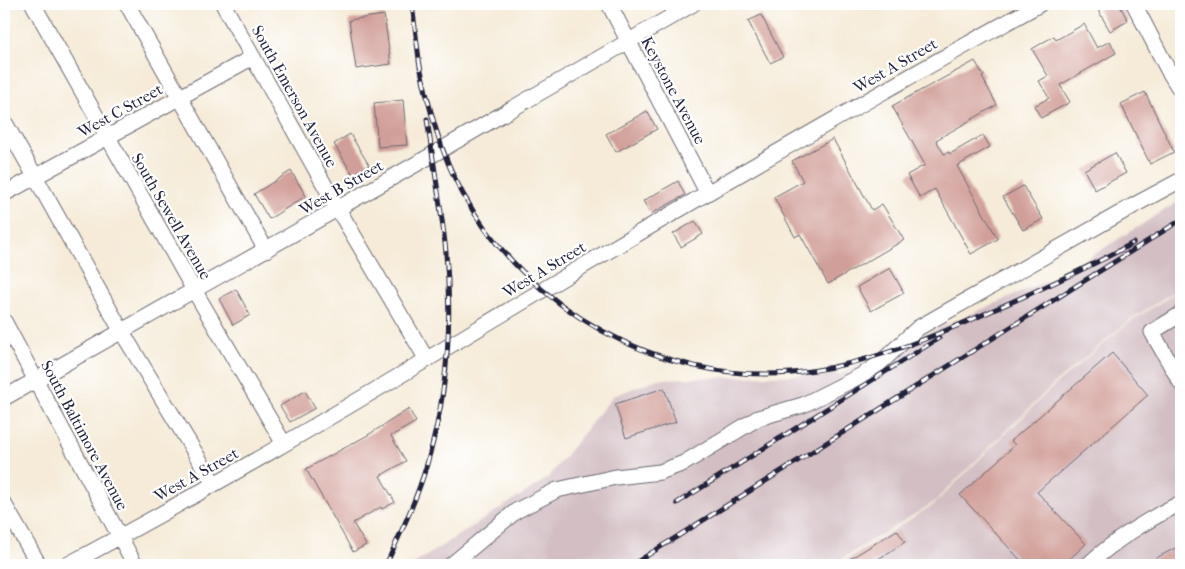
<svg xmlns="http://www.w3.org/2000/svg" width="1185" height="569" viewBox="0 0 1185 569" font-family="'IM FELL French Canon',serif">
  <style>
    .industrial { fill: #d2bec3 }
    .building { fill: #d19f99 }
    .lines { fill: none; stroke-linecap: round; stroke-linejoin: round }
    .minor-casing { stroke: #6c6872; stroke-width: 17 }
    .minor { stroke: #fff; stroke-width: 15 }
    .rail-casing { stroke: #22223b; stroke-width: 5 }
    .rail { stroke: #fff; stroke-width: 3; stroke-dasharray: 9; stroke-linecap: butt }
    .labels { text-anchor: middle; stroke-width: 4.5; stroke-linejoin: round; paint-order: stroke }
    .street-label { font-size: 16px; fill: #22223b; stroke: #fff }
  </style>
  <rect width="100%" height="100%" fill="#fff"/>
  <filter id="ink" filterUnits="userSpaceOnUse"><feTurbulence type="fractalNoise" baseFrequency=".02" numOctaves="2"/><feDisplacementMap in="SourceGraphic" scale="10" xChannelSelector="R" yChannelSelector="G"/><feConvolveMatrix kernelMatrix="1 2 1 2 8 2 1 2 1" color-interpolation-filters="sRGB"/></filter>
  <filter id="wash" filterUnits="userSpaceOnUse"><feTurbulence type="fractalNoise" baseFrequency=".0096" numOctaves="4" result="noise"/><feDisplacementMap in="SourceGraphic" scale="20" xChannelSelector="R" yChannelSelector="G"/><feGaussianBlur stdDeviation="1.12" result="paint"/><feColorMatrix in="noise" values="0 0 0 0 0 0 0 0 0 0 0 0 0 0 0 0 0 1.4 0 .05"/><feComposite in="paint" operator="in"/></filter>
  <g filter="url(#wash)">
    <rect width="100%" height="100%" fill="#f5ebd8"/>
    <!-- industrial -->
    <path class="industrial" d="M1181 200V287L1130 320 1056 382 933 503 832 565H412L548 478 613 396 658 379 840 374 918 337 1061 275Z
      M1181 289V565H837L933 505 1054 386 1128 323Z"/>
    <g id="blocks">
      <!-- building -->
      <path class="building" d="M1110 4H1119L1128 21 1110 31 1098 10Z
        M384 15 391 64 356 69 349 20Z
        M761 15 783 57 770 63 748 21Z
        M1084 24 1097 48 1110 41 1116 53 1060 85 1070 102 1041 118 1034 106 1049 98 1039 81 1048 76 1032 49 1054 36 1056 40Z
        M975 61 984 76 982 77 997 105 936 140 944 154 949 152 950 154 983 135 990 147 957 166 998 239 971 254 935 189 920 198 907 175 925 165 892 106Z
        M1145 92 1174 152 1150 164 1121 104Z
        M403 100 407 145 378 147 374 103Z
        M647 111 657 129 616 152 606 134Z
        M350 134 369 165 353 175 334 144Z
        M833 139 872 210 882 204 904 240 828 284 800 234 795 237 774 197 803 181 792 161Z
        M1115 153 1126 173 1095 190 1084 170Z
        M291 171 306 196 269 219 254 194Z
        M678 181 685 195 651 214 643 201Z
        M1023 186 1043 219 1023 230 1003 197Z
        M695 221 703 234 681 247 673 234Z
        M890 268 904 293 871 311 857 287Z
        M236 289 250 315 233 325 219 299Z
        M1112 353 1148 395 1037 492 1086 544 1063 565H1025L960 495 1015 445 1011 441Z
        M664 388 676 422 626 438 615 404Z
        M305 391 315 408 290 422 280 406Z
        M409 409 416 422 391 436 406 461 380 476 395 502 382 509 381 507 353 523 366 545 353 552 306 469 368 435Z
        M897 530 905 542 869 565H840Z
        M1181 545V565H1143Z"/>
    </g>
  </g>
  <g filter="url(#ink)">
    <use href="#blocks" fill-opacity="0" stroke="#6c6872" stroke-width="1"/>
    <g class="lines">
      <defs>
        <path id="minor" d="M33 4 194 290 284 444
          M127 4 266 250
          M223 4 338 209 427 360
          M609 4 707 192
          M1134 4 1168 70 1181 91
          M4 121 122 332 214 484
          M4 194 253 57
          M1181 314 1152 332 1181 383
          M4 321 135 565
          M4 398 432 155 693 4
          M4 504 39 565
          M67 565C230 479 387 383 546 288 709 191 873 96 1040 4
          M451 565 516 511 557 490 616 477 660 472 684 463 758 418 803 405 862 375 879 364 918 328 1140 202 1181 180
          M1088 565C1113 541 1150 518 1181 503"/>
      </defs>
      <!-- minor casing -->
      <use href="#minor" class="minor-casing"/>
      <!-- minor -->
      <use href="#minor" class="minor"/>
      <defs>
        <path id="rail" d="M412 4 420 67
          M419 61C429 108 440 153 463 194 527 309 660 384 792 373 865 367 940 334 1007 304 1050 285 1092 266 1133 243
          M677 503 939 338
          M386 565C401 532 417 499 427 464 448 393 453 316 445 243 440 201 433 160 427 119
          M632 565 1181 220"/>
      </defs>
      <!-- rail casing -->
      <use href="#rail" class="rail-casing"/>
      <!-- rail -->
      <use href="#rail" class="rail"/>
    </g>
  </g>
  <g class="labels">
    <!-- street labels -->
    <g class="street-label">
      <text transform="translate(895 65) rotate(-30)" y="6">West A Street</text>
      <text transform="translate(674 90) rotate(62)" y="6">Keystone Avenue</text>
      <text transform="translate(295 96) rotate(61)" y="6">South Emerson Avenue</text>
      <text transform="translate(120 110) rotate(-29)" y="6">West C Street</text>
      <text transform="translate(341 187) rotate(-30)" y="6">West B Street</text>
      <text transform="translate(172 216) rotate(60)" y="6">South Sewell Avenue</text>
      <text transform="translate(544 269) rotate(-31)" y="6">West A Street</text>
      <text transform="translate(85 435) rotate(62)" y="6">South Baltimore Avenue</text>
      <text transform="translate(196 474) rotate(-29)" y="6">West A Street</text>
    </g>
  </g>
  <!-- margin -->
  <rect width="1185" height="569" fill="none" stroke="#fff" stroke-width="20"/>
</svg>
